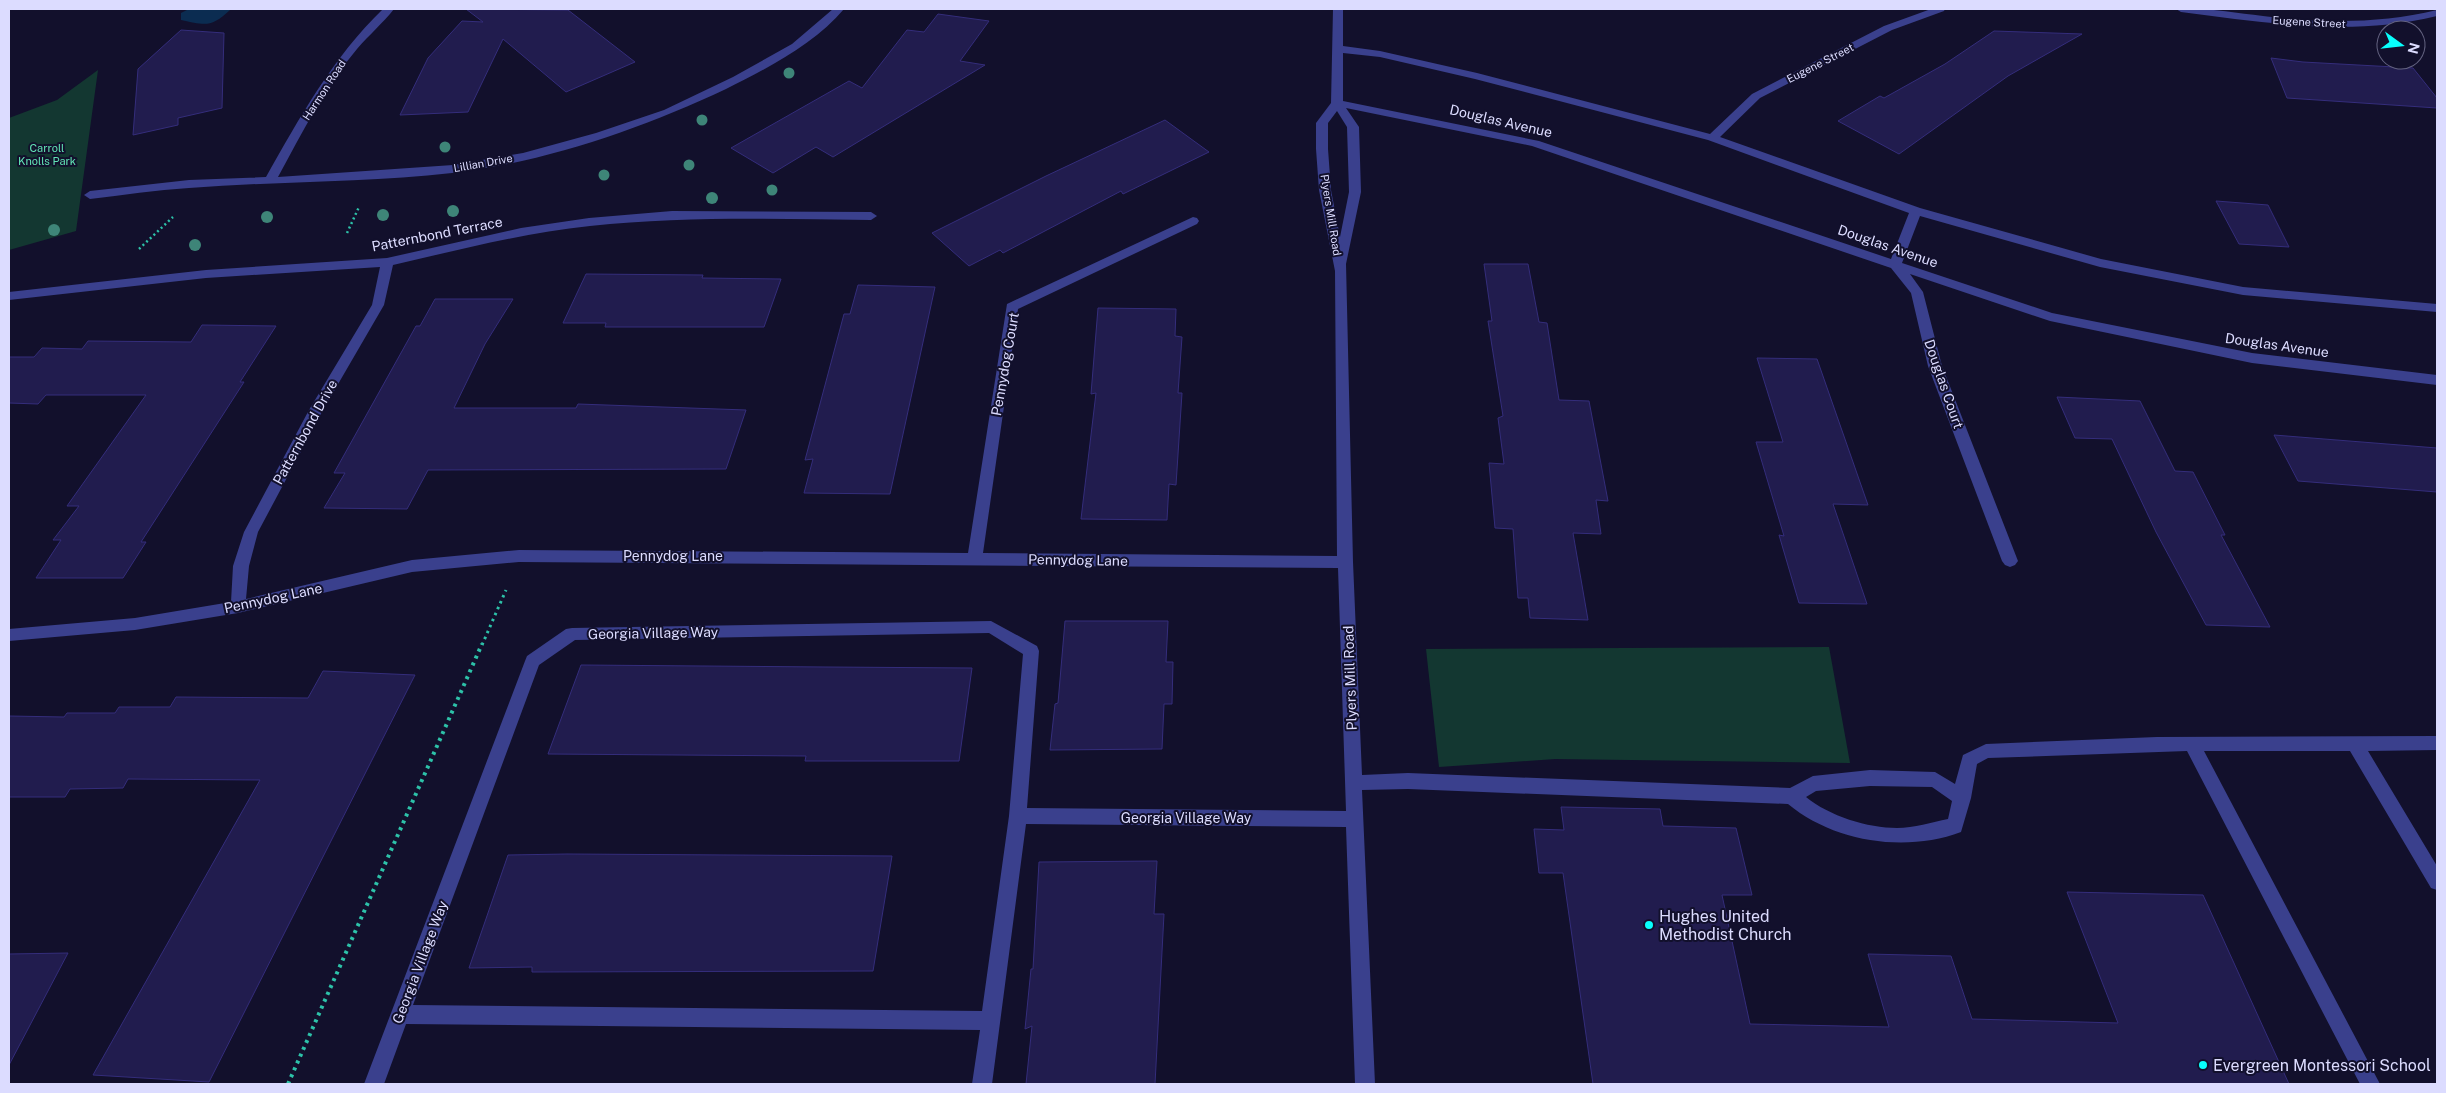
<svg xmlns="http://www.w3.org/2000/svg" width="2446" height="1093" viewBox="0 0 2446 1093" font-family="'Public Sans',sans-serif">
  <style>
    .green { fill: #133731 }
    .water { fill: #0b2c51 }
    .building { fill: #211c4e; stroke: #342d7b }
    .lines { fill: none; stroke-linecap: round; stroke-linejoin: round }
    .path-far2 { stroke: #2dc2a9; stroke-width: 2.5; stroke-dasharray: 2 3; stroke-linecap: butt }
    .path-far1 { stroke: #2dc2a9; stroke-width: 3; stroke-dasharray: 2.5 4; stroke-linecap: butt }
    .path { stroke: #2dc2a9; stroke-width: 4; stroke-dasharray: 3 4.5; stroke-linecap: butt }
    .minor { fill: #3a408d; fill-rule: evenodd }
    .tree { fill: #3e8578 }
    .poi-dot { fill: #08fffd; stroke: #12102c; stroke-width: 2 }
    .labels { text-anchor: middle; stroke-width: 4; stroke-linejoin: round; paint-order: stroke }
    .far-street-label { font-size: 11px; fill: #dcdcff; stroke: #12102c }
    .far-park-label { font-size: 11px; fill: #62e5b6; stroke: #12102c }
    .street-label { font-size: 14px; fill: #dcdcff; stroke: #12102c }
    .near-poi-label { font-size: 16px; fill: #dcdcff; stroke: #12102c; text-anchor: start }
  </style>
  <rect width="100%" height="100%" fill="#12102c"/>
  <!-- green -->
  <path class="green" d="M98 70 76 231 9 250V118L57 100Z
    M1829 647 1850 763 1555 759 1439 767 1426 649Z"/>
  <!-- water -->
  <path class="water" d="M189 9H226L230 10C211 28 205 25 181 20V13Z"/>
  <!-- building -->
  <path class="building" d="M466 9 568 10 635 62 566 92 503 39 468 112 400 115 428 58 462 21 483 22Z
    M938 14 989 21 960 61 985 65 833 157 816 147 773 173 731 148 849 81 862 88 907 30 924 32Z
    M181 30 224 33 222 108 178 118V125L133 135 138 69Z
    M1994 31 2082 34 2008 76 1899 154 1838 121 1880 96 1884 98 1945 64Z
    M2271 58 2303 62 2413 68 2437 98V108L2287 98Z
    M1165 120 1209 152 1123 194 1121 191 1003 253 1000 250 969 266 932 233 1046 176Z
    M2216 201 2268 205 2289 247 2239 244Z
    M1484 264H1528L1539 322 1547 323 1559 400 1589 401 1608 501 1596 500 1601 534 1573 533 1588 620 1530 618 1528 598H1518L1513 529 1495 528 1489 463 1504 464 1498 418 1503 416 1488 321H1492Z
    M586 274 703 275 702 278 781 279 764 327H605L606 323H563Z
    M858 285 935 287 890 494 804 493 813 459 805 460 844 314H850Z
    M435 299H513L485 344 454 408H576L578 404 746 410 726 469 428 470 407 509 324 508 345 473H334L416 326H420Z
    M1098 308 1176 309 1175 336 1182 337 1178 393H1182L1176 485 1169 484 1167 520 1081 519 1096 393 1091 394Z
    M202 325 276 326 240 382H244L141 542H146L123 578H36L61 540H53L79 506H67L146 395H46L38 404 9 403V357H34L42 348 82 349 88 341 191 342Z
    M1757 358 1817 359 1868 505 1833 504 1867 604 1799 603 1779 535 1784 536 1756 442H1783Z
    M2057 397 2140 401 2175 471 2193 472 2225 535H2221L2270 627 2206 625 2156 532 2112 439 2075 438Z
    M2274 435 2437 448V492L2298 481Z
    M1065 621H1168L1166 662H1173L1172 704H1164L1162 749 1050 750 1055 704 1058 703Z
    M581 665 826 667 972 668 959 761H805L806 756 548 754Z
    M323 671 415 675 209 1082 93 1075 260 780 128 779 123 788 70 789 65 797H9V716L64 717 67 713H115L119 707H170L176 697 308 698Z
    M1561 807 1660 809 1663 826 1736 828 1752 895H1722L1750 1024 1889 1027 1868 954 1951 956 1972 1019 2118 1023 2067 892 2203 895 2289 1084H1593L1563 873H1539L1534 829 1564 830Z
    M567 854 892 856 873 971 532 972V967L469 968 508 855Z
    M1157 861 1154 914H1164L1155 1084H1026L1032 1026 1025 1029 1031 969H1033L1039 862Z
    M68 953 9 1065V954Z"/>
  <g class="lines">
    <!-- path-far2 -->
    <path class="path-far2" d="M347 233 359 207
      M139 249 173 217"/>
    <!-- path-far1 -->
    <path class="path-far1" d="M482 645 506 590"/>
    <!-- path -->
    <path class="path" d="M288 1084 482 644"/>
    <!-- minor -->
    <path class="minor" d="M383 9H394C383 23 369 35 357 49 325 87 302 133 278 177L453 165 523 153 596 133 664 110 733 77 792 44 833 9H844C815 44 766 69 726 89 641 129 546 162 452 173 365 183 277 181 189 188 156 190 123 195 90 199L84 195 90 191 189 180 266 177C300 117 333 57 383 9Z
      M1333 9H1343V46L1380 51 1477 73 1710 134 1752 94 1884 26 1931 9H1945L1944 11 1892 30 1760 98 1720 137 1920 208 2101 259 2243 287 2437 304V312L2243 295 2100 267 1920 216 1902 263 2052 313 2252 353 2437 375V385L2252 363 2050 321 1910 274 1923 292 1942 366 2018 561 2015 565 2010 567 2005 565 2002 561 1928 366 1911 293 1891 268 1532 146 1346 108 1359 127 1361 192 1346 264 1353 562 1362 775 1408 773 1790 788 1813 776 1870 770 1935 772 1955 784 1963 755 1986 744 2157 737 2437 736V750L2368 751 2437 866V890L2431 888 2350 751H2204L2380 1084H2360L2187 751 1988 758 1977 764 1971 798 1961 832C1905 853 1834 842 1788 804L1408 789 1362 790 1375 1084H1355L1346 827 1026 824 992 1084H972L980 1030 406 1024 384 1084H364L525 661 527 656 566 629 572 628 991 621 1037 646 1039 651 1027 808 1346 811 1338 568 519 562 412 572 238 613 135 630 9 641V629L135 618 231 602 233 566 244 532 309 410 372 305 380 267 206 278 9 300V292L206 270 387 258 521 228 589 218 672 211 871 212 877 216 871 220C777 219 683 216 590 226 523 233 458 250 393 265L384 305 323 410 258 532 249 566 246 599 412 560 519 550 968 553 1007 304 1193 217 1197 218 1199 221 1197 224 1018 309 983 553 1337 556 1335 271 1319 190 1316 149V123L1331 103ZM1343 53 1380 57 1475 79 1708 140 1909 213 1891 259 1539 141 1343 101ZM1337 111 1347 127 1349 192 1340 237 1331 190 1328 149V123ZM989 633 1023 654 1009 816 982 1011 413 1005 539 665 575 640ZM1870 786 1932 787 1952 801 1948 819C1932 822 1914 828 1897 828 1868 828 1829 816 1806 797L1816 791Z
      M2176 9C2205 7 2234 13 2263 16 2322 23 2379 24 2437 10V16C2351 37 2268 23 2181 12Z"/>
  </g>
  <!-- trees -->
  <g class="tree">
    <circle cx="789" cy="73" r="5.5"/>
    <circle cx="702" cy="120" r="5.5"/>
    <circle cx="445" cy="147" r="5.5"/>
    <circle cx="689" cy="165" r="5.5"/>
    <circle cx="604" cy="175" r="5.5"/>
    <circle cx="772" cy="190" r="5.5"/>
    <circle cx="712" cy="198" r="6"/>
    <circle cx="453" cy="211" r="6"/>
    <circle cx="383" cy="215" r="6"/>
    <circle cx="267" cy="217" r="6"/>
    <circle cx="54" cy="230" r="6"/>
    <circle cx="195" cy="245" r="6"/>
  </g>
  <!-- markers -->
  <g class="poi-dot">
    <circle cx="1649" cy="925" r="5"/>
    <circle cx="2203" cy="1065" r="5"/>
  </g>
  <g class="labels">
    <!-- far-street labels -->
    <g class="far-street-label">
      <text transform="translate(2309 22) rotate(3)" y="4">Eugene Street</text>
      <text transform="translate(1820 63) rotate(-27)" y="4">Eugene Street</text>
      <text transform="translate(324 90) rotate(-57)" y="4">Harmon Road</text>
      <text transform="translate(483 163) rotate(-10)" y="4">Lillian Drive</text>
      <text transform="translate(1331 215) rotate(81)" y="4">Plyers Mill Road</text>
    </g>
    <!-- far-park labels -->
    <g class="far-park-label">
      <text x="47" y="152">Carroll<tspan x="47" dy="13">Knolls Park</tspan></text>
    </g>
    <!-- street labels -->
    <g class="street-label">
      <text transform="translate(1501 121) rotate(13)" y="5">Douglas Avenue</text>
      <text transform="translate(437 234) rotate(-11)" y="5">Patternbond Terrace</text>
      <text transform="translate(1888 246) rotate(19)" y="5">Douglas Avenue</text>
      <text transform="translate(2277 345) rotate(8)" y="5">Douglas Avenue</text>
      <text transform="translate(1005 364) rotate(-80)" y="5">Pennydog Court</text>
      <text transform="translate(1944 384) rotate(71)" y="5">Douglas Court</text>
      <text transform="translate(305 432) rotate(-61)" y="5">Patternbond Drive</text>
      <text x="673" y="561">Pennydog Lane</text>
      <text transform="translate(1078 560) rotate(1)" y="5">Pennydog Lane</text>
      <text transform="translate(273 598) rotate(-12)" y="5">Pennydog Lane</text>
      <text transform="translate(653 633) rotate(-1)" y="5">Georgia Village Way</text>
      <text transform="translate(1350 678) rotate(-92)" y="5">Plyers Mill Road</text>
      <text x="1186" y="823">Georgia Village Way</text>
      <text transform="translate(420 962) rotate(-69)" y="5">Georgia Village Way</text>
    </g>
    <!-- near-poi labels -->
    <g class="near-poi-label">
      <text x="1659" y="922">Hughes United<tspan x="1659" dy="18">Methodist Church</tspan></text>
      <text x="2213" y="1071">Evergreen Montessori School</text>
    </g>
  </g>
  <!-- border -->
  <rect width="2446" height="1093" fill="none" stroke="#dcdcff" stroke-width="20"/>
  <!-- north arrow -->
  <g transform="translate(2401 45) rotate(105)"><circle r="24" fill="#12102c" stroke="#636280"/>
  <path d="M0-4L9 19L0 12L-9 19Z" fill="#08fffd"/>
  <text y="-8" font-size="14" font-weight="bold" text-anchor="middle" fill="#dcdcff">N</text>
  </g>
</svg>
